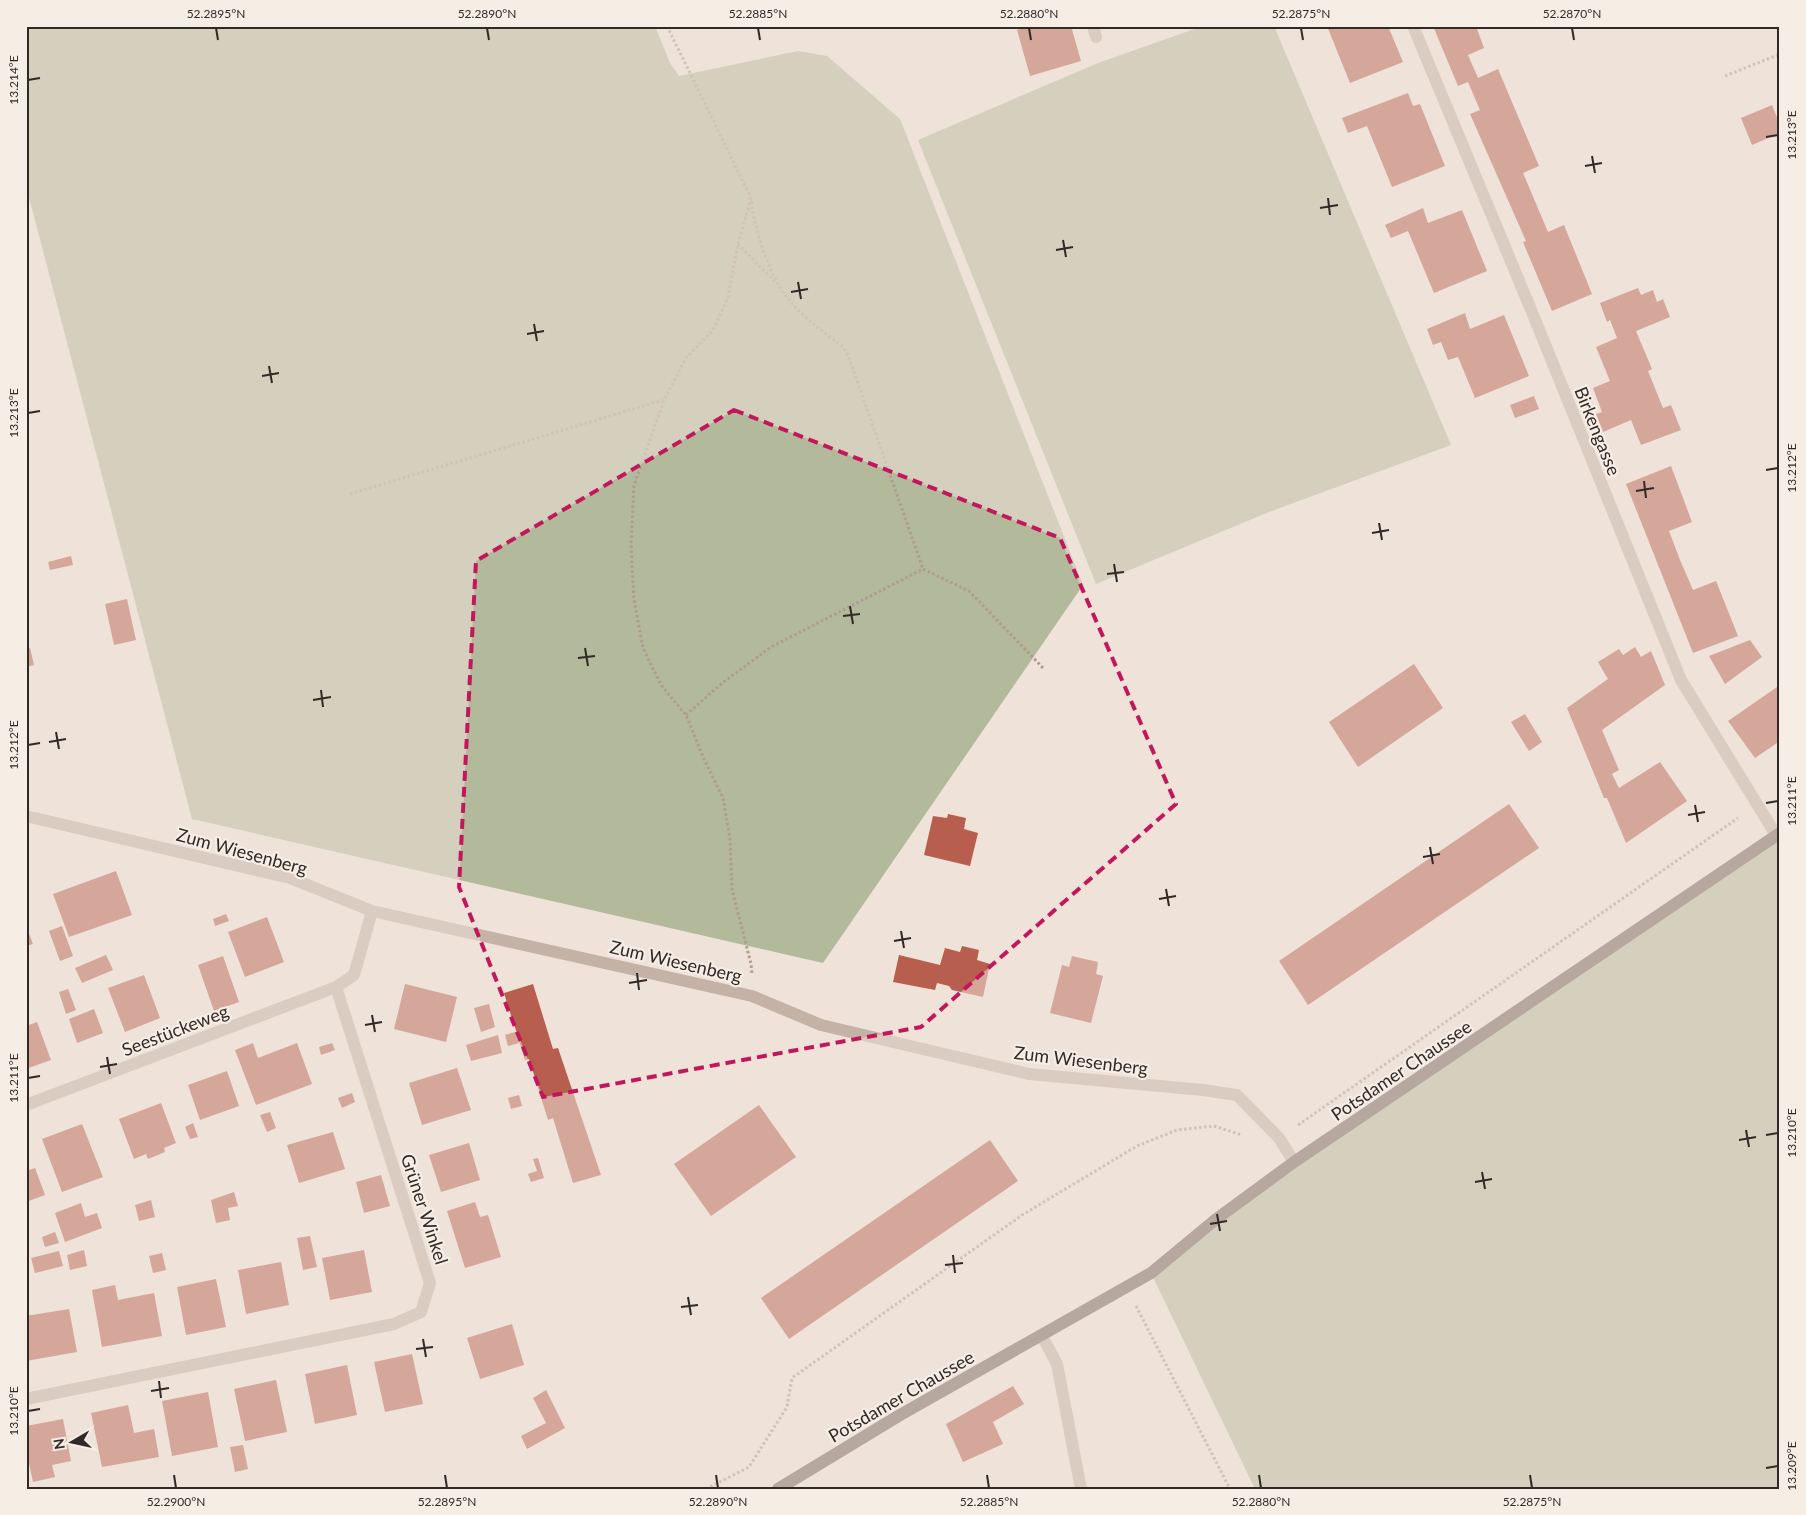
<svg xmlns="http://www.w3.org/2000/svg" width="1806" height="1515" font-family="Lato,sans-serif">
<rect width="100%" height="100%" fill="#eee2d9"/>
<path fill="#b3ba9b" d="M26,26h629l15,37 9,13 119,-25 29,5 73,63 183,466 -260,378 -631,-144 -166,-633z
M1203,26h71l177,419 -182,67 -173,72 -178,-444 180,-77z
M1780,833v656h-525l-104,-216 64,-53z"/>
<path fill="#b75e4e" d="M1030,26h41l10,35 -51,15 -13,-46z
M1327,26h61l15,36 -53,21z
M1433,26h43l8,22 -16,7 10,23 20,-9 41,97 -16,7 25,59 16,-7 28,69 -40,17 -29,-69 3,-1 -56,-127 10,-4 -12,-28 -10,4z
M1408,93l5,13 7,-2 25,62 -53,21 -25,-61 -19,7 -6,-15z
M1772,105l8,20v8l-28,12 -11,-27z
M1423,208l5,15 34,-13 25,61 -53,22 -26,-62 -17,7 -6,-13z
M1638,288l3,7 12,-5 4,12 6,-3 7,18 -34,14 16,38 -4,2 15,37 8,-3 10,25 -40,15 -10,-25 -28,12 -7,-18 6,-2 -9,-24 17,-7 -14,-34 21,-9 -7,-18 -3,2 -7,-19z
M1465,313l5,16 34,-14 25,61 -54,22 -17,-41 -10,3 -7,-18 -8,3 -6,-16z
M1534,396l5,13 -24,9 -5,-13z
M1671,466l21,56 -23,9 11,29 13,30 23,-9 22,55 -45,17 -67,-169z
M71,556l2,9 -23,5 -2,-8z
M127,599l9,41 -22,5 -9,-41z
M1750,640l12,17 -37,27 -16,-28z
M1635,647l6,10 10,-6 14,34 -63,45 17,40 -7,4 7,14 41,-26 27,39 -61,42 -19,-45h-3l-37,-90 41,-29 -10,-17 21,-13 4,6z
M30,648l4,17 -8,2v-18z
M1414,664l29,44 -85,59 -29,-45z
M1780,685v56l-25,17 -27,-37z
M1525,714l17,28 -13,9 -18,-29z
M1509,804l30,44 -231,157 -29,-44z
M948,814l18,4 -2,11 14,4 -8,33 -46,-11 9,-39 14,2z
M116,871l16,44 -63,22 -16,-43z
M226,914l3,7 -14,5 -2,-7z
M267,917l17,45 -39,15 -17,-45z
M26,926l7,18 -7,2z
M62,926l11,30 -13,5 -11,-30z
M962,946l17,4 -2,10 13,4 -7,33 -31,-7 -3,-4 -12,-3 -2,7 -42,-8 6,-27 41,10 5,-17 15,4z
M106,955l7,15 -31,13 -7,-15z
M223,956l16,46 -25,9 -16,-46z
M1072,956l26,6 -2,12 7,2 -12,47 -41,-10 12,-48 7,2z
M144,975l16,43 -35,14 -17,-44z
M405,984l52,13 -11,45 -52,-13z
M533,984l20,65 5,-1 43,127 -28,8 -20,-65 -5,2 -19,-61 -4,1 -21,-67z
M68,989l8,21 -10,4 -7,-22z
M489,1004l6,23 -14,5 -7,-24z
M94,1009l9,24 -26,10 -8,-24z
M37,1022l14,38 -25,9v-43z
M515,1032l4,11 -11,3 -3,-11z
M498,1035l4,18 -31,8 -5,-16z
M253,1043l5,15 39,-15 15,41 -56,21 -21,-55z
M332,1043l3,7 -14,5 -2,-8z
M457,1068l14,42 -49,15 -13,-42z
M227,1071l12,35 -39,14 -12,-35z
M352,1093l3,9 -13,6 -4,-10z
M519,1095l3,11 -11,3 -3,-11z
M161,1103l15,40 -12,5 1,4 -17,7 -2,-5 -12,5 -15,-40z
M759,1105l37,52 -85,59 -37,-52z
M270,1112l6,16 -9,4 -7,-17z
M193,1123l5,14 -8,2 -5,-12z
M82,1124l21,53 -41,15 -20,-53z
M333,1132l12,37 -46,14 -12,-38z
M990,1140l28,41 -229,158 -28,-41z
M469,1143l11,37 -39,12 -12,-37z
M538,1158l6,20 -13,4 -3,-8 9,-3 -4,-12z
M35,1168l10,27 -19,7v-31z
M381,1175l9,31 -26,7 -8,-31z
M234,1192l4,14 -10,2 2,12 -14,3 -5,-23z
M151,1200l4,17 -16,4 -4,-16z
M475,1202l5,15 8,-2 13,42 -36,11 -18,-57z
M81,1203l4,14 12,-4 5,15 -37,14 -10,-29z
M55,1232l4,11 -14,4 -3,-10z
M310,1236l7,31 -14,3 -6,-32z
M84,1250l3,16 -17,4 -3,-15z
M364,1250l8,42 -42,8 -8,-42z
M59,1251l4,15 -28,7 -4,-15z
M162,1253l4,17 -13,3 -4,-17z
M281,1262l8,43 -43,9 -8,-44z
M216,1279l10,48 -40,8 -9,-48z
M115,1285l3,15 36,-7 8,43 -60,11 -10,-57z
M69,1309l8,43 -51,9v-45z
M512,1324l12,41 -44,14 -13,-41z
M412,1354l11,50 -38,8 -11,-50z
M347,1365l10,50 -42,9 -10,-50z
M276,1380l11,52 -42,9 -11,-52z
M1013,1386l11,18 -31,18 10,22 -40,18 -17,-38z
M546,1390l19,38 -38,21 -6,-13 25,-13 -13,-25z
M208,1392l10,55 -46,9 -10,-55z
M128,1405l6,28 20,-4 5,28 -57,10 -11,-54z
M63,1419l8,42 -19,4 3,12 -22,5 -7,-32v-24z
M243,1445l5,24 -13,3 -5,-25z"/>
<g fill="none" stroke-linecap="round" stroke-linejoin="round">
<path stroke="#af9c91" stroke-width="3" stroke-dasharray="2.5 2.5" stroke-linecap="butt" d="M667,26l84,172c2,26 15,65 28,88 15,25 42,44 64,61l5,8 75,214
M1725,76l55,-22
M751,198l-13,46 -10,53 -15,33 -27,28 -22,42 -30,85 -3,60 3,55 9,48 18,37 25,30 18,44 19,39 7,41 2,50 19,75 1,10
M738,244l39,40
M350,494l313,-94
M686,715l35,-31 50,-37 152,-78 46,22 75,78
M1298,1125l440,-307
M1136,1306l94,183
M706,1489l43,-22 38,-60 5,-29 230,-163 115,-69 40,-16 37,-4 28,9"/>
<path stroke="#c4b2a7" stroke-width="12" d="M1093,26l3,11
M1413,26l119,286 149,368 95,155
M26,816l264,62 82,33 380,85 69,29 208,49 174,16 34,5 42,43 15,24
M26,1105l310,-118
M1042,1336l15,28 24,125
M26,1399l368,-75 27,-12 9,-29 -94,-296 18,-12 18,-64"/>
<path stroke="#725f59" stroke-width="12" d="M778,1489l122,-74 251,-142 64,-53 79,-58 486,-329"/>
</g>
<path d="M0 0H1806V1515H0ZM734,410l326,128 116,266 -255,223 -378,70 -84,-210 17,-326z" fill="#eee2d9" fill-opacity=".55" fill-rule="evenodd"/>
<path fill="none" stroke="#c2185b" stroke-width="4" stroke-dasharray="10 6" stroke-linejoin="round" d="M734,410l326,128 116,266 -255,223 -378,70 -84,-210 17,-326z"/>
<path fill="none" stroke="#312926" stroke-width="2" d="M216,28l2,12M487,28l2,12M758,28l2,12M1029,28l2,12M1301,28l2,12M1572,28l2,12M28,80l12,-2M1766,137l12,-2M1592,156l3,17M1585,166l17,-3M1328,198l2,17M1320,208l18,-3M1063,240l3,17M1056,250l17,-3M798,282l3,17M791,292l17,-3M534,324l3,17M527,334l17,-3M269,366l3,17M262,376l17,-3M28,413l12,-2M1766,470l12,-2M1644,481l2,17M1636,491l18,-3M1379,523l3,17M1372,533l17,-3M1114,564l3,18M1107,574l17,-2M850,606l3,18M843,616l17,-2M585,648l3,18M578,658l17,-2M321,690l2,17M313,700l18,-3M56,732l3,17M49,742l17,-3M28,745l12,-2M1766,803l12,-2M1695,805l3,17M1688,815l17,-3M1430,847l3,17M1423,857l17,-3M1166,889l3,17M1159,899l17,-3M901,931l3,17M894,941l17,-3M637,973l2,17M629,983l18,-3M372,1015l3,17M365,1025l17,-3M107,1057l3,17M100,1067l17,-3M28,1078l12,-2M1746,1130l3,17M1766,1135l12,-2M1739,1140l17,-3M1482,1172l3,17M1475,1182l17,-3M1217,1214l3,17M1210,1224l17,-3M953,1255l2,18M945,1265l18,-2M688,1297l3,18M681,1307l17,-2M423,1339l3,18M416,1349l17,-2M159,1381l2,17M151,1391l18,-3M28,1411l12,-2M1766,1468l12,-2M174,1475l2,13M445,1475l2,13M716,1475l2,13M987,1475l2,13M1259,1475l2,13M1530,1475l2,13"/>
<g text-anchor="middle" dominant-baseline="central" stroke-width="4.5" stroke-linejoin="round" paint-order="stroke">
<g font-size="18" fill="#312926" stroke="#f6ede5">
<text transform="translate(1598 431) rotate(68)">Birkengasse</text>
<text transform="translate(242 851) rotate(15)">Zum Wiesenberg</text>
<text transform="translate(676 961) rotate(13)">Zum Wiesenberg</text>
<text transform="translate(175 1030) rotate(-21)">Seestückeweg</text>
<text transform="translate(1081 1060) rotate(7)">Zum Wiesenberg</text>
<text transform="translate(1401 1070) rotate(-34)">Potsdamer Chaussee</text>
<text transform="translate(425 1209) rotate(72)">Grüner Winkel</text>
<text transform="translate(901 1396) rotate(-30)">Potsdamer Chaussee</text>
</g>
</g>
<rect width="1806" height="1515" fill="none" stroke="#f6ede5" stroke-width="55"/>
<g transform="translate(72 1442) rotate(261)" stroke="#f6ede5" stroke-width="4" paint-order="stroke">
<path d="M0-4L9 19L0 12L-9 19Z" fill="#312926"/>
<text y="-8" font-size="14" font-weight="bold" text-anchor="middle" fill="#312926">N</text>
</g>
<rect x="28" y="28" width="1750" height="1460" fill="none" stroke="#312926" stroke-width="2"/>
<g font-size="12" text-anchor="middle" fill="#312926">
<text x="216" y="18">52.2895°N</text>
<text x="487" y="18">52.2890°N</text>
<text x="758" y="18">52.2885°N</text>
<text x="1029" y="18">52.2880°N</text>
<text x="1301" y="18">52.2875°N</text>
<text x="1572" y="18">52.2870°N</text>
<text transform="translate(14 80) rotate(-90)" y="4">13.214°E</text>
<text transform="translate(1792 135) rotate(-90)" y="4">13.213°E</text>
<text transform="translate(14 413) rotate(-90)" y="4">13.213°E</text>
<text transform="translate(1792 468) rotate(-90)" y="4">13.212°E</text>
<text transform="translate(14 745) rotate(-90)" y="4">13.212°E</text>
<text transform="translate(1792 801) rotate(-90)" y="4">13.211°E</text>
<text transform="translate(14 1078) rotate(-90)" y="4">13.211°E</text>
<text transform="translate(1792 1133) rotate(-90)" y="4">13.210°E</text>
<text transform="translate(14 1411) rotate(-90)" y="4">13.210°E</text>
<text transform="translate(1792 1466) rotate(-90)" y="4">13.209°E</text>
<text x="176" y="1506">52.2900°N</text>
<text x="447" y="1506">52.2895°N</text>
<text x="718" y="1506">52.2890°N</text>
<text x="989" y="1506">52.2885°N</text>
<text x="1261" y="1506">52.2880°N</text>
<text x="1532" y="1506">52.2875°N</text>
</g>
</svg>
